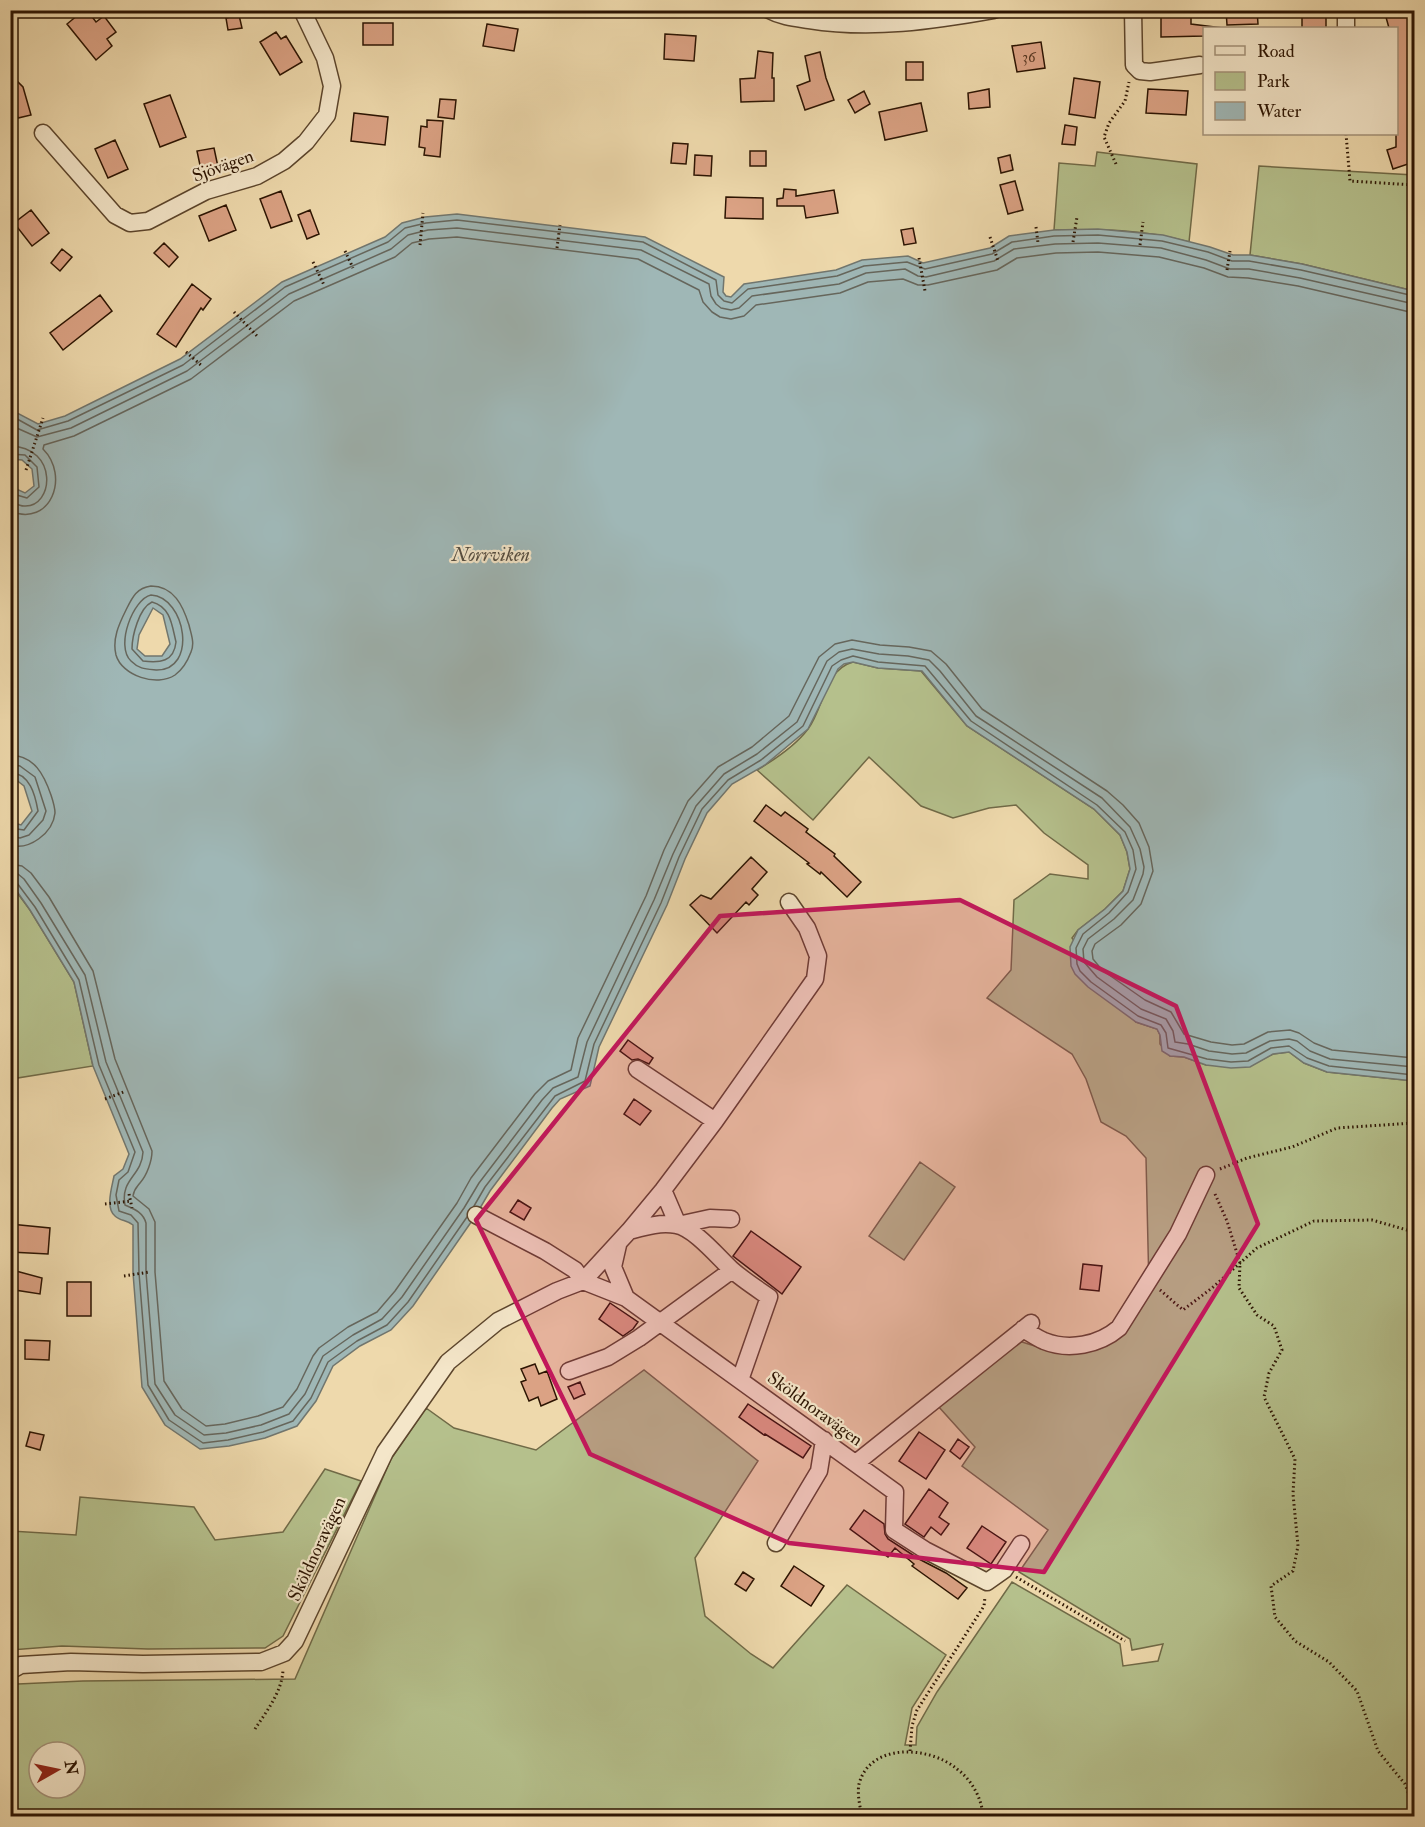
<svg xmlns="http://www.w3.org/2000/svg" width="1425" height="1827" font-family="'IM FELL Double Pica',serif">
<rect width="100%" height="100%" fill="#eed9ac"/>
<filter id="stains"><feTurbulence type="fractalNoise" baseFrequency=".00333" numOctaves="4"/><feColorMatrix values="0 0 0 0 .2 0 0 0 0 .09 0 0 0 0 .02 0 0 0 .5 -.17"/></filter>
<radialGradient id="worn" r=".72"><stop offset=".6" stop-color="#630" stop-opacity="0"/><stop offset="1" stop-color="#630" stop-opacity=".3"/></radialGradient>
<path fill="#b5c08c" stroke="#706a47" stroke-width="1.5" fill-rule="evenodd" d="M1097,152l100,12 -8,78c-44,-13 -90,-13 -135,-12l5,-67 36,3z
M1259,166l155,9v116l-112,-27 -52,-9z
M853,662l25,6 43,3 46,55 127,83 26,26 7,17 3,17 -7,22 -18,18 -27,21 -6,8 64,84 21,7 3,6v9l10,12 14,1 22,8 44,1 23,-12 16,-2 15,11 23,9 87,9v735h-1403l-1,-152 8,20 65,-3 212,-2 96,-220 35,-51 28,20 82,22 108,-80 114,91 -63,97 10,58 46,38 22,14 74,-83 99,70 -34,53 -7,37h11l1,-18 20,-35 75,-110 108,62 3,22 35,-5 5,-17 -31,6 -2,-11 -111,-67 29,-42 -86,-64 13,-19 -37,-41 78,-66c21,7 47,16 69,10 7,-2 54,-52 64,-61l-3,-131 -20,-22 -25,-14 -15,-43 -14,-25 -85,-56 24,-28 3,-70 36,-26 38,5v-14l-44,-32 -28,-28 -27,3 -36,10 -32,-12 -52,-49 -56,63 -56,-50c17,-10 39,-25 51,-41 16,-21 16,-59 45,-67zM39,1752h36v36h-36z
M10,883l20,27 44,72 19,84 -82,13z
M920,1162l35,25 -51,73 -35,-24z
M325,1469l36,12 -78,155 -18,12 -117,1 -86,-3 -51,4v-119l65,4 4,-38 114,10 21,33 68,-8z"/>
<path fill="#9fb7b6" stroke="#71766e" stroke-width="1.5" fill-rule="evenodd" d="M457,214l188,23 79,40 -1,15 3,4 5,1 13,-13 92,-14 26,-10 46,-4 15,7 67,-15 19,-12 45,-6 44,-1 65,6 47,12 23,8h17l52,9 112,27v790l-87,-9 -23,-9 -15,-11 -16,2 -23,13 -19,1 -25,-3 -22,-8 -14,-1 -8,-5 -2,-16 -3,-6 -21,-7 -48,-35 -13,-13 -4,-8 -1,-19 8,-17 27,-21 18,-18 7,-22 -3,-17 -7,-17 -26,-26 -127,-83 -45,-55 -44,-3 -25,-6 -9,2 -6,5 -30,60 -43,36 -33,19 -25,29 -22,46 -18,46 -68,142 -9,39 -30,13 -8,9 -62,83 -14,24 -63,91 -22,24 -31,16 -27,20 -17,35 -19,25 -32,12 -36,8 -29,3 -35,-24 -23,-38 -9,-114v-48c-6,-5 -13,-4 -18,-9 -10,-8 -3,-29 -1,-40l9,-7 6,-15 -36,-88 -19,-84 -44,-72 -19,-27v-61l10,3 11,-14 -8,-25 -13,-10 -1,-296 4,8 11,5 9,-7 -2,-17 -10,-9 -11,-1v-55l6,9 21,11 27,-8 115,-57 102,-77 103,-45 17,-14 23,-6zM153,608l10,7 7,29 -8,12h-17l-8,-7 2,-14z"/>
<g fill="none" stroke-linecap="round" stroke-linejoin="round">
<path stroke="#66665c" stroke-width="1.5" d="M10,415l27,15 31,-9 115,-56 102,-78 103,-45 17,-14 21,-5 31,-3 186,22 73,38 2,15 6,6 8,2 16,-14 89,-13 27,-10 43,-4 18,7 67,-15 20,-12 42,-6 44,-1 64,6 46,11 24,9h17l52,9 113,26
M10,425l27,12 34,-9 116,-57 102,-77 102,-45 17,-14 20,-5 29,-2 184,22 68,34 2,12 5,8 5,4 10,2 8,-2 13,-12 87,-12 27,-11 39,-4 13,7 8,1 68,-16 20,-12 41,-5 43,-1 63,5 45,12 24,9h19l51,9 114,26
M10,446c49,1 44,62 14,60 -5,0 -9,-3 -14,-5
M10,454l15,1 12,12 2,20 -12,11 -17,-5
M10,511c41,17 60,-35 33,-62l1,-4 30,-9 117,-57 103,-78 101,-44 17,-14 17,-4 28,-2 181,22 61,31 4,12 9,10 8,5 11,2 13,-3 12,-11 84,-12 28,-11 35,-3 15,6h10l69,-15 20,-12 39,-5 42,-1 61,5 45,11 24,9 20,1 50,8 116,27
M151,586c23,0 32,20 38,39 2,9 6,18 2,27 -3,8 -9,18 -16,23 -18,12 -53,1 -59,-20 -4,-16 3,-31 10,-45 6,-12 10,-22 25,-24z
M151,595c35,2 47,76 5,75 -11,-1 -17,-1 -25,-9 -16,-15 2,-62 20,-66z
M152,602c19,5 20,24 24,40 -2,20 -16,21 -33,19l-11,-12c0,-13 7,-41 20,-47z
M10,755c25,1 34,20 41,40 2,6 4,12 4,18 -2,20 -26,38 -45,32
M10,764l10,2 15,11 11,34 -3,9 -14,15 -9,3 -10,-2
M10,772c20,2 25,22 28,39l-14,19 -14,-2
M10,864l12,2 9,7 18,24 44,74 22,88 37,92c0,10 -5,24 -12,32 -4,5 -6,6 -7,13l16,13 6,13v50l9,109 18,28 24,17 19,-2 33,-8 25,-9 14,-18 16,-33 6,-8 29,-21 29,-15 18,-21 62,-88 14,-25 64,-84 13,-13 23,-11 7,-32 68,-142 18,-46 24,-49 30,-34 34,-20 37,-31 30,-59 16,-13 17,-4 28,5 29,2 22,4 15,13 36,45 125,82 16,14 16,18 10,24 4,24 -12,33 -20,21 -26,19 -3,7 1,8 9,11 43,30 26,12 13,22 27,8 21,3 12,-1 24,-12 22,-2 9,3 15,10 18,7 82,8
M10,873l8,1 6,5 17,24 44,72 21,87 37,90c-1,24 -23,27 -18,53 9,4 18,7 21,18v49l9,112 20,31 29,20 22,-2 35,-8 28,-11 16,-20 18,-38 30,-21 29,-16 20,-22 62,-89 15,-25 63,-83 11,-12 25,-11 9,-35 67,-142 19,-46 23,-48 28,-32 33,-20 40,-32 30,-61 12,-9 13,-3 27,5 29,2 21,4 11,11 36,45 126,82 28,29 10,22 4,18 -1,7 -10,26 -19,19 -26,20 -5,10 1,13 13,15 44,32 25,10 7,12 2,11 13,2 21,7 23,3 14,-1 24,-12 19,-2 8,2 13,10 20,8 84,8
M10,881l7,2 18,24 44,73 20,85 36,87 -7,20 -9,8 -3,15 3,16 12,4 7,8 1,50 9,112 21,35 34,23 25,-3 35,-8 30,-11 18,-23 17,-36 29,-21 30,-16 21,-23 59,-85
M474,1206l11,-19 70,-91 30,-15 9,-37 67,-141 18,-46 23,-48 26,-29 33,-20 42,-34 29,-60 9,-6 12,-4 25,6 47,4 46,55 126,84 28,27 8,18 3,19 -8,23 -19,21 -26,21 -7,14 1,16 3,7 11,11 47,34 23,9 5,8 2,15 39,11 24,3 17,-1 23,-13 18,-2 18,12 22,8 85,9"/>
</g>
<path fill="#dba284" stroke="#2c1402" stroke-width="1.5" d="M84,10h3l9,12 8,-6 12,16 -9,7 5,7 -16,14 -29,-36z
M1226,10h31l1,14 -31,1z
M1302,10h24v18h-24z
M1384,10h30v47l-4,1 4,13v54l-5,2 5,17v18l-21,7 -6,-19 9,-3v-119h-7z
M1191,12v12l32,4h-19v8l-43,1v-24z
M239,15l3,13 -14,2 -2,-12z
M363,23h30v22h-30z
M487,24l31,5 -4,22 -31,-5z
M276,32l5,7 5,-3 16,26 -22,13 -20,-33z
M665,34l31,2 -2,25 -30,-2z
M1041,42l4,26 -28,4 -5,-26z
M758,51l15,2 -1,25h2v23l-33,1 -1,-23 15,-1z
M820,52l6,26 8,22 -29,10 -8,-24 13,-5 -5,-25z
M906,62h17v18h-17z
M10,74l13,13 8,28 -13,3 -8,-26z
M1074,78l26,4 -5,36 -26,-4z
M989,89l1,18 -21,2 -1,-16z
M1148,89l40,2 -2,24 -40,-2z
M864,91l6,13 -15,9 -7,-13z
M170,95l16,42 -26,10 -16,-43z
M440,99l16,1 -2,19 -16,-2z
M921,103l6,28 -42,9 -6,-28z
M354,113l34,4 -3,28 -34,-4z
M427,120l16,1 -3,36 -16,-2 1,-7 -6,-1 2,-21 6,1z
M1065,125l12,2 -2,18 -13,-1z
M115,140l13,29 -20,9 -13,-29z
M673,143l15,1 -2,20 -15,-1z
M214,148l4,19 -17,3 -4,-19z
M750,151h16v15h-16z
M695,155l17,1 -1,20 -17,-1z
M1010,155l3,15 -12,3 -3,-15z
M1015,181l8,29 -15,4 -8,-29z
M784,189l12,1v6l38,-6 4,23 -32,5 -2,-12h-27v-7l6,-1z
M281,191l11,30 -21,7 -11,-29z
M726,197l37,1v21l-38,-1z
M226,205l10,25 -27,11 -10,-25z
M31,210l18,23 -17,13 -18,-23z
M310,210l9,24 -12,5 -9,-24z
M913,228l3,15 -12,2 -3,-15z
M164,243l14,14 -9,10 -15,-14z
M62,249l10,8 -12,14 -9,-8z
M192,284l19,15 -8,11 -2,-2 -25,39 -19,-13z
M100,295l12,16 -49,39 -13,-17z
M766,805l15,11 4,-4 23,17 -2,3 29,22 -1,2 27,26 -14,15 -26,-25 -1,2 -13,-10 2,-1 -55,-42z
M751,857l16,15 -15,17 6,6 -9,10 -3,-3 -29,31 -27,-28 11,-10 10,4z
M628,1040l25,18 -4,6 -11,-5 -6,1 -12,-9z
M634,1099l17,12 -11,14 -16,-11z
M518,1200l13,8 -7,12 -14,-8z
M10,1224l40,4 -2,26 -38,-2z
M751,1231l50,36 -19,27 -49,-38z
M1083,1264l19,2 -3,25 -19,-2z
M16,1271l26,7 -2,16 -25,-4z
M67,1282h24v34h-24z
M610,1303l28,19 -5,7 -10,7 -24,-17z
M25,1340l25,1 -1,19 -24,-1z
M535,1364l4,10 8,-3 10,28 -16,7 -3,-9 -9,4 -8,-19 5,-2 -5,-11z
M580,1382l5,12 -11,5 -6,-12z
M748,1404l63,42 -8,12 -38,-24 -1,1 -25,-18z
M30,1432l14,3 -4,15 -14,-4z
M919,1432l26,18 -19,29 -27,-18z
M958,1439l11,8 -9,12 -10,-8z
M929,1489l19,14 -9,14 10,7 -8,11 -10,-8 -7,10 -19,-13z
M864,1510l20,14 1,10 3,5 31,20 27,14 21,15 -9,11 -46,-33 2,-2 -19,-16 -7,9 -38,-28z
M982,1526l24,16 -15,22 -24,-16z
M794,1566l30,20 -13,20 -30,-20z
M743,1572l11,7 -8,12 -11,-7z"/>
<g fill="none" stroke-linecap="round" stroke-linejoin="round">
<defs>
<path id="minor" d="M769,10c13,7 26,8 40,10 62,10 124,1 185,-10
M1133,10l1,55 6,6 10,1 50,-7
M1346,28v-18
M43,133l72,82 15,8 18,-2 58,-30 51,-15 27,-15 22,-19 21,-27 5,-29 -7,-28 -23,-48
M637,1069l78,52
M663,1190l15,35 32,-7 21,1
M476,1215l69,36 30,19 8,11
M629,1231c15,-4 31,-9 47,-6 18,3 41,31 55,44 11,10 25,19 38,28l-29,83
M618,1245l-5,22 13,31
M583,1281l43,17 269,194 -1,38 31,20 62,32 17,-12 17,-26
M1023,1329c7,4 14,9 21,12 25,10 55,4 75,-13l59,-94 28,-59
M569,1371l39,-14 31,-19 93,-68
M856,1463l175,-140
M776,1543l43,-72 5,-31
M10,1671l11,-6 50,-3 72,2 118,-2 23,-9 11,-12 90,-189 63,-90 50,-41 59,-30 26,-10 46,-50 34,-41 52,-69 100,-142 3,-23 -11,-28 -18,-26"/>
</defs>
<use href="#minor" stroke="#5c452c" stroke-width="19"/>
<path stroke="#2c1402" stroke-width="3" stroke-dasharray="1.5 3" stroke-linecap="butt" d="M1346,134l4,47 64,4
M1116,164l-12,-27 5,-14 16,-22 4,-19
M1036,227l2,16
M990,237l8,24
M1073,242l4,-25
M420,245l3,-32
M1140,245l3,-23
M557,248l3,-23
M345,251l8,17
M919,258l6,33
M313,262l11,23
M1227,270l3,-19
M234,312l24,25
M186,352l16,14
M26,470l17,-52
M105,1099l21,-8
M1220,1169l27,-11 45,-11 45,-19 77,-5
M129,1194l3,14
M1215,1194l12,27 13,42 -1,25 18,27 17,11 8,24 -13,23 -5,24 31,62 -2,35 5,52 -5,25 -22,15 4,31 20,24 34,21 28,29 21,60 27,33 9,24
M105,1204l26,-3
M124,1276l25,-4
M1160,1290l23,20 29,-22 45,-40 57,-27 58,-1 42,12
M1016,1577l109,64
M255,1729c11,-17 27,-37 28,-59
M910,1751l2,-25 5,-16 67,-104 1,-9
M862,1816c-2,-9 -5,-22 -3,-32 11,-42 71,-38 98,-15 15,11 25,30 26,47"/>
<use href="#minor" stroke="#f4e6c9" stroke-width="16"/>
</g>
<path fill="#c2185b" fill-opacity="0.2" stroke="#c2185b" stroke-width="4.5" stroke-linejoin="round" d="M960,900l216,106 82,218 -214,348 -255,-29 -199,-89 -114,-234 244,-304z"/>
<g text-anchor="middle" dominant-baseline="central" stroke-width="4.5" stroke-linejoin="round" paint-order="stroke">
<g font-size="15" fill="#583822">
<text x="1029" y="57">36</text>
</g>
<g font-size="18" fill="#2c1402" stroke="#f4e6c9">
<text transform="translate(223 166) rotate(-20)">Sjövägen</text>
<text transform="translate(815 1409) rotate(36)">Sköldnoravägen</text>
<text transform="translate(317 1549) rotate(-65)">Sköldnoravägen</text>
</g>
<g font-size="20" font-style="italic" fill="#544d41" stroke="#f4e6c9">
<text x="491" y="554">Norrviken</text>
</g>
</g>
<rect width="1425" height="1827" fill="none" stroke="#eed9ac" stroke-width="36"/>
<rect x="12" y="12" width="1401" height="1803" fill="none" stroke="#2c1402" stroke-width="3"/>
<rect x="18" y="18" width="1389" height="1791" fill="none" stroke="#2c1402" stroke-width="1.5"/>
<rect x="1203" y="27" width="195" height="108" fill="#f4e6c9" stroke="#a49279" stroke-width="1.5"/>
<rect x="1215" y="46" width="30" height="9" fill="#f4e6c9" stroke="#a49279" stroke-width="1.5"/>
<text x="1257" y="57" font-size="18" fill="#2c1402">Road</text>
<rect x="1215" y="72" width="30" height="18" fill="#b5c08c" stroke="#a49279" stroke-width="1.5"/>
<text x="1257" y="87" font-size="18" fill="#2c1402">Park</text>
<rect x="1215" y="102" width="30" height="18" fill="#9fb7b6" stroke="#a49279" stroke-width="1.5"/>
<text x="1257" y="117" font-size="18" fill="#2c1402">Water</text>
<g transform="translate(57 1770) rotate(81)"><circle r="28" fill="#f4e6c9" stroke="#a49279" stroke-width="1.5"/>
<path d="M0-4.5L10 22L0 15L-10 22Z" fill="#8f2418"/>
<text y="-9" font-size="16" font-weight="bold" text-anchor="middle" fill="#2c1402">N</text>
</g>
<rect width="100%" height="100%" filter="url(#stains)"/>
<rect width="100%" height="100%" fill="url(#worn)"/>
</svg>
